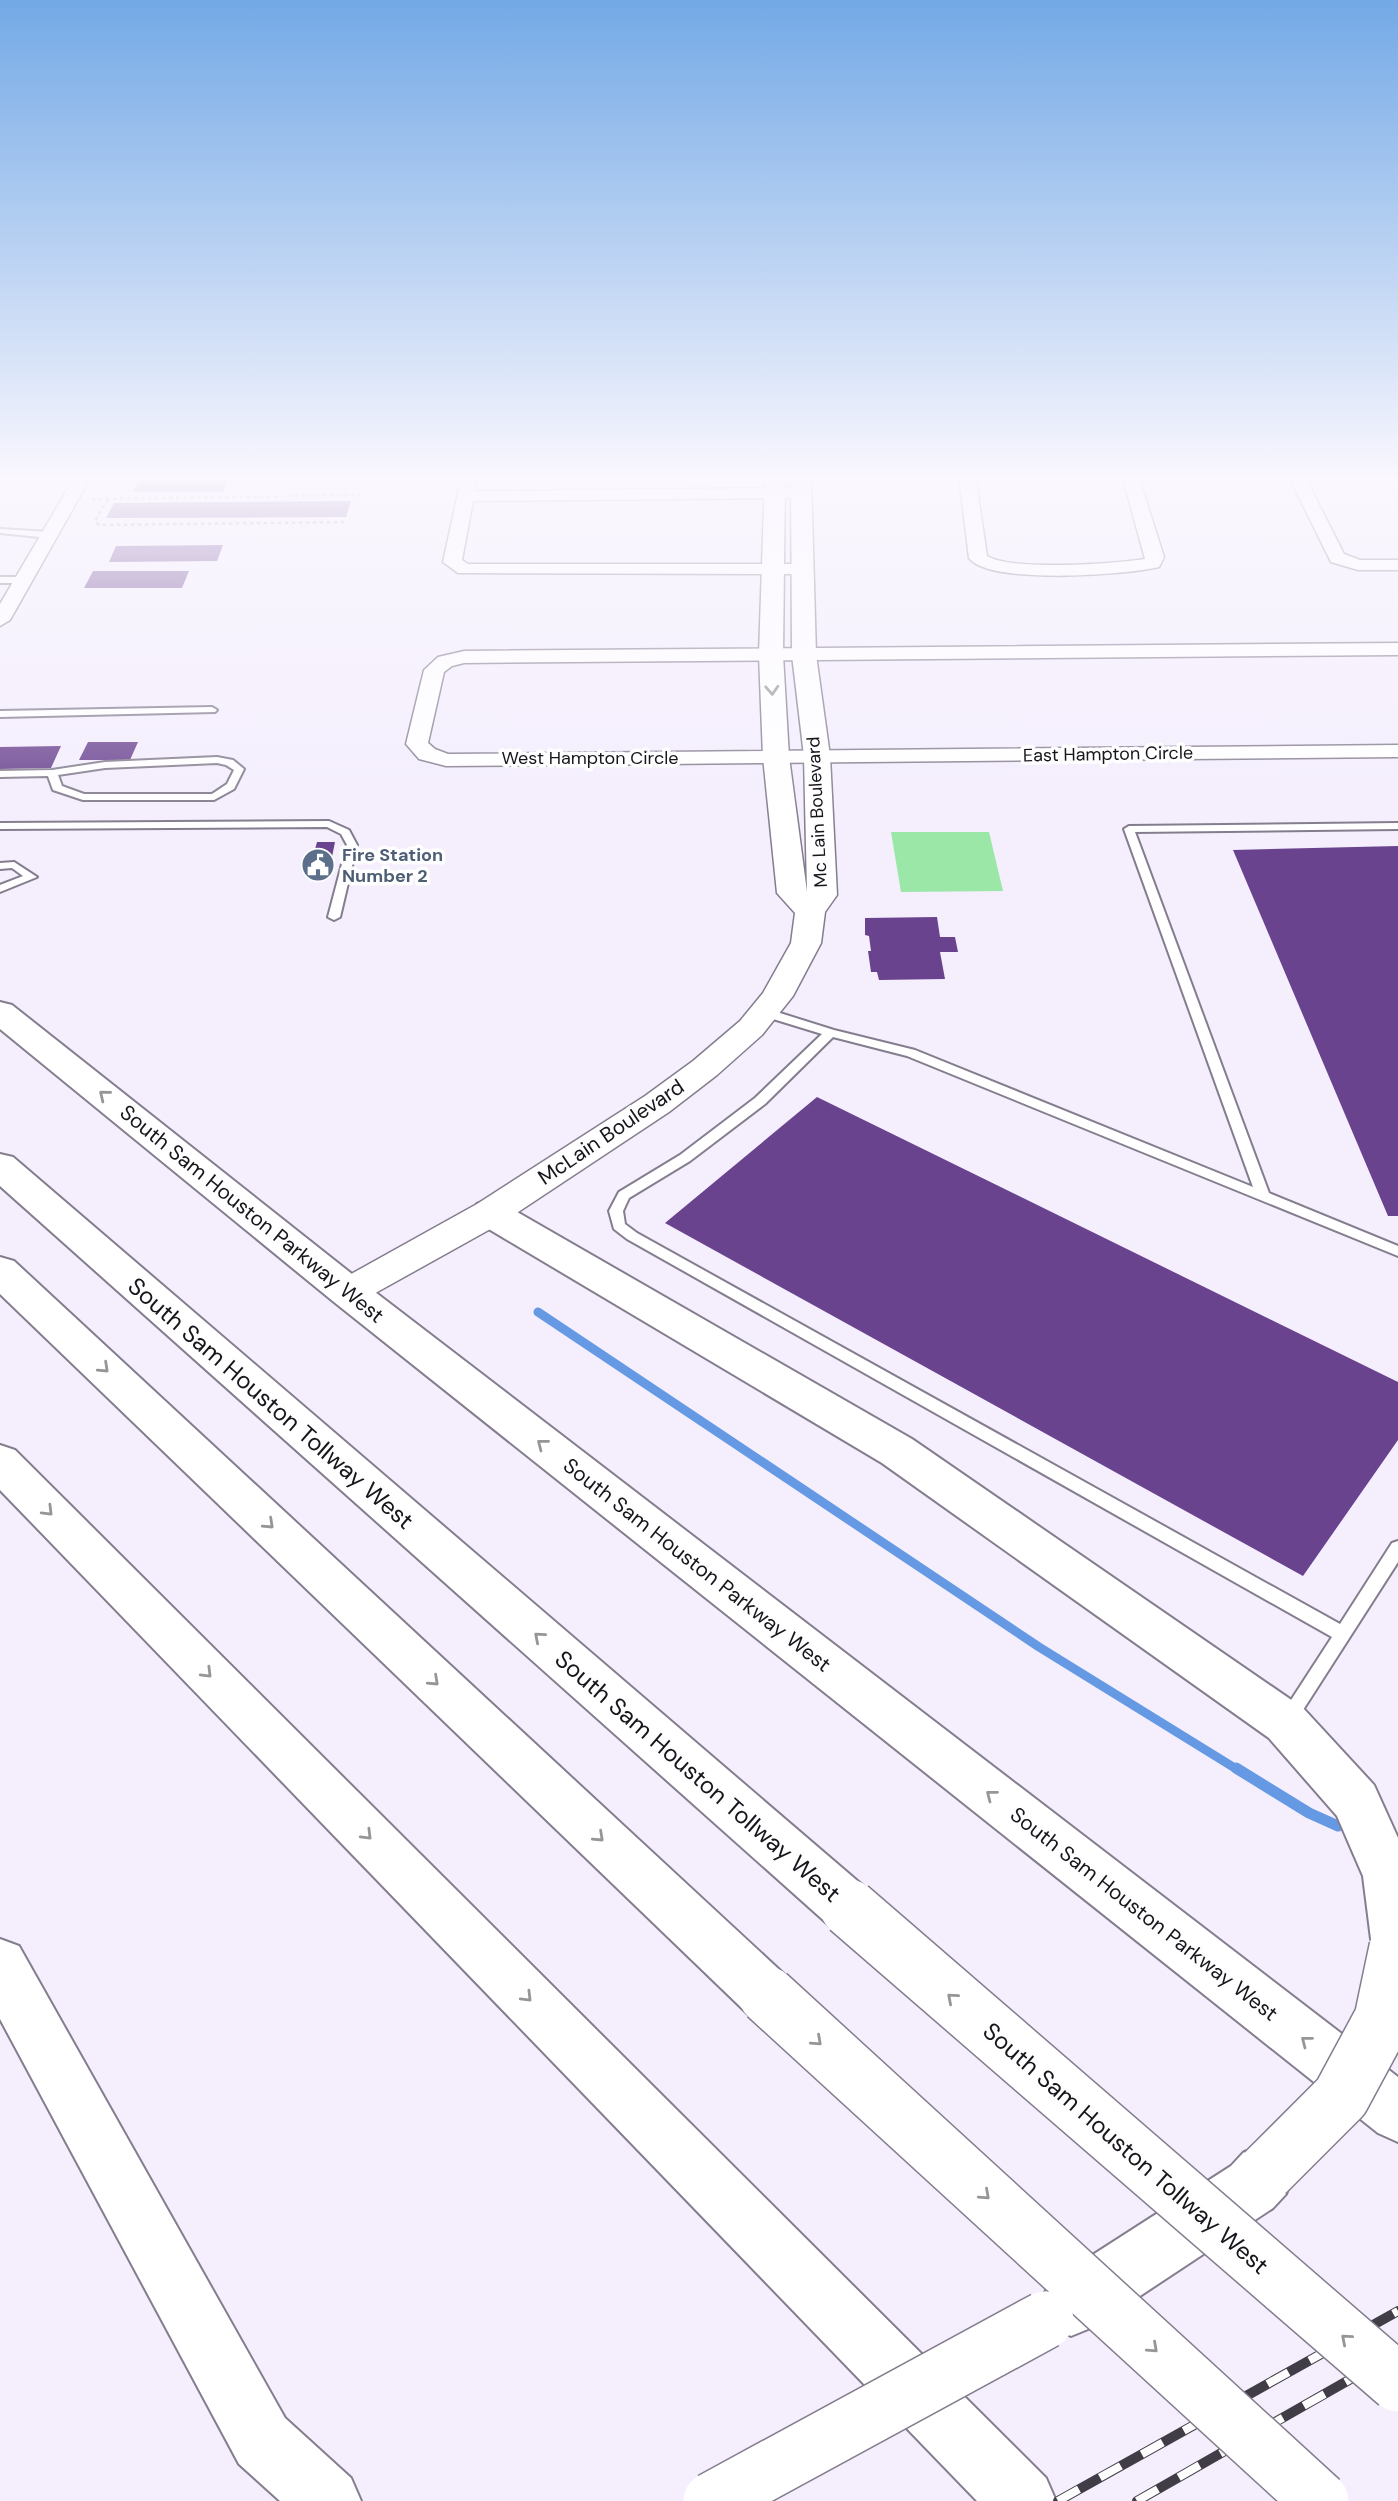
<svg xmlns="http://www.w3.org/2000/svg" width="1398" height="2501" font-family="'DM Sans',sans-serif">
<rect width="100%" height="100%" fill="#f4eefd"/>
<path fill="#9be7a7" d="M891,832h98l14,59 -102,1z"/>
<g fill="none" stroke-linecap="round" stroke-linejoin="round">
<path stroke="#6599e3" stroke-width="9" d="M538,1312l501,335 199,123"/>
<path stroke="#6599e3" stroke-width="11" d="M1236,1768l73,45 29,13"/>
</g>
<path fill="#6a438f" d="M139,481h89l-5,11h-90z
M351,501l-5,16 -240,1 8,-15z
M223,545l-6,16 -108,1 7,-16z
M93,571h96l-7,17h-98z
M88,742h50l-8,18h-51z
M61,746l-10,22 -51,1v-22z
M317,842h18l-3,15h-19z
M1398,846v370h-10l-155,-366z
M937,917l3,20h15l3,15h-18l5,27 -66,1 -2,-8h-6l-3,-21h3l-2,-15 -4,-1v-17z
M817,1097l581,285v58l-95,136 -638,-353z"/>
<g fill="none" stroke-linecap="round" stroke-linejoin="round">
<defs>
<path id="service" d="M0,529l49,3 4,3 -4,3 -49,-5z
M0,577h23l4,3 -4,3h-23z
M212,707l5,3 -2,2 -215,5v-6z
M217,757l16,3 11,9 -10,20 -20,11h-131l-30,-10 -5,-14 -48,1v-6l52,-1 53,-8zM217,763l9,2 8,5 -7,14 -15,10h-128l-22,-8 -4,-11 47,-7z
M329,821l20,9 8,15 -17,72 -6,3 -6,-3 19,-72 -6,-11 -14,-7 -327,2v-6z
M1398,823v6l-263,3 134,361 129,53v10l-491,-200 -74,-19 -68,67 -75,57 -61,37 -6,13 2,13 12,9 703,391 52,-81 6,-2v21l-104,162 -6,3 -6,-3 -3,-5 3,-5 50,-77 -705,-398 -13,-10 -5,-18 10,-19 61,-37 75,-57 67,-64 -62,-19 -2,-3 6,-4 70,22 81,20 338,137 -129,-358 5,-3z
M14,862l23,15 -37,15v-7l23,-9 -11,-8 -12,1v-6z"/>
<path id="minor" d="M76,475h16l-82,145 -10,6v-22z
M462,475h16l-3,16 326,-3 9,5 -9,5 -328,3 -11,59 6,4h333l9,5 -9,5 -343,-1 -15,-11z
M959,475h16l12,81c24,15 127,8 158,3l-23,-84h16l26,82 -5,10c-32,8 -170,18 -190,-9z
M1288,475h16l40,79 16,6h38v10h-40l-27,-8z
M1398,643v12l-934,8 -12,3 -8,6 -16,71 7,6 13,5 950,-9v12l-952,9 -27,-7 -13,-15 18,-74 14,-13 26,-6z"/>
<path id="tertiary" d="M765,475h20l-2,180 6,102 18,135 -3,-136 -12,-101 -1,-180h20l5,180 14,101 7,139 -12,17 -4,31 -28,53 -31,39 -45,40 -48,37 -166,110 -142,79 -13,4 -13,-4 -6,-9 6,-9 142,-79 168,-108 48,-35 47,-40 23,-28 28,-50 4,-30 -18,-20 -14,-136 -4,-102z"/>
<path id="secondary" d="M0,1002l12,3 350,277 1036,795v65l-20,-9 -1044,-831 -334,-273z
M490,1200l13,4 409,235 391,269 71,77 24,53v127l-19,-8 -8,-18 -8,-63 -26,-60 -68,-78 -387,-275 -405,-241 -6,-9 6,-9z
M0,1445l15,5 1031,1028 10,23h-79l-977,-1011z
M0,1939l19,7 266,472 66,60 10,23h-81l-41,-37 -239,-445z
M1265,2144l21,8 8,21 -8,21 -13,14 -180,119 -22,9 -22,-9 -9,-22 9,-22 182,-117 13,-14z"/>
<path id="motorway" d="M0,1154l13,3 855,733 7,18 -7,18 -19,7 -19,-7 -830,-740z
M0,1257l14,4 772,715 8,19 -8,19 -19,8 -19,-8 -748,-720z"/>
</defs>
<use href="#service" stroke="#847d8e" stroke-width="4"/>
<use href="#minor" stroke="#847d8e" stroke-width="3"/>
<use href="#tertiary" stroke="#847d8e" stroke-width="3"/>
<use href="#secondary" stroke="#847d8e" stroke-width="4"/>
<use href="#motorway" stroke="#847d8e" stroke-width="4"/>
<path stroke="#9e9aa6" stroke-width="2.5" stroke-dasharray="3.5 3.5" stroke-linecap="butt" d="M92,499l271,-4
M108,499l-13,22 4,4 249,-3"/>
<use href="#service" fill="#fff" fill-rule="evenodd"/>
<use href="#minor" fill="#fff" fill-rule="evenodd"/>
<use href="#tertiary" fill="#fff" fill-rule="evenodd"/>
<use href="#secondary" fill="#fff" fill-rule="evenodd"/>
<use href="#motorway" fill="#fff" fill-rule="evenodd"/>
<defs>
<path id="rail" d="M1058,2501l340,-190
M1137,2501l261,-149"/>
</defs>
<use href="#rail" stroke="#413d46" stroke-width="10"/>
<use href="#rail" stroke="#fefefe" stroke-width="8" stroke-dasharray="24" stroke-linecap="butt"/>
<defs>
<path id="secondary-bridge" d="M1265,2173l76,-76 42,-78 15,-71
M712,2501l333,-181"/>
<path id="motorway-bridge" d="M849,1908l549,475
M767,1995l553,506"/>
</defs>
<use href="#secondary-bridge" stroke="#847d8e" stroke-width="60" stroke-linecap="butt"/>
<use href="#motorway-bridge" stroke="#847d8e" stroke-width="60" stroke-linecap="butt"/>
<use href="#secondary-bridge" stroke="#fff" stroke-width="57"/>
<use href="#motorway-bridge" stroke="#fff" stroke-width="57"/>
</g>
<defs><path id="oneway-chevron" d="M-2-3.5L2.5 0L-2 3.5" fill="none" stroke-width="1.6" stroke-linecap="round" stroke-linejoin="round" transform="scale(1.75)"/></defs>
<g stroke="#979598">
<use href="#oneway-chevron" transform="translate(772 690) rotate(87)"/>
<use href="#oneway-chevron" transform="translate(104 1095) rotate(-141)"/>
<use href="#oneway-chevron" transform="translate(104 1368) rotate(43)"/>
<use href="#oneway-chevron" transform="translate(542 1444) rotate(-142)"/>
<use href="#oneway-chevron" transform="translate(48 1511) rotate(45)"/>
<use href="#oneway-chevron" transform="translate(269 1524) rotate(43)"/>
<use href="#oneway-chevron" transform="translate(539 1637) rotate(-139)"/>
<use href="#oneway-chevron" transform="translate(207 1673) rotate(45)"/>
<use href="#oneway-chevron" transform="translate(434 1681) rotate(43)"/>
<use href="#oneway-chevron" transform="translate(991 1795) rotate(-142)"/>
<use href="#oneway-chevron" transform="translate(367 1835) rotate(45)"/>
<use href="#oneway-chevron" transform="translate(599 1837) rotate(43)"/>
<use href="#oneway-chevron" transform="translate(527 1997) rotate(45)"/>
<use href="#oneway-chevron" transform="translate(952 1998) rotate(-139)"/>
<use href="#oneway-chevron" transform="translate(817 2041) rotate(42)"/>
<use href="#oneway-chevron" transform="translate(1306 2041) rotate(-142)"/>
<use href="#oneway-chevron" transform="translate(985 2195) rotate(42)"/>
<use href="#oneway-chevron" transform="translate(1346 2339) rotate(-139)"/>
<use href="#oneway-chevron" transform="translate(1153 2348) rotate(42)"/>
</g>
<linearGradient id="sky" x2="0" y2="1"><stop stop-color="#73a9e6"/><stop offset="0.58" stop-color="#faf7fe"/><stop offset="1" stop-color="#faf7fe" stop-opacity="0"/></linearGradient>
<rect width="1398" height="825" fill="url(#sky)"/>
<defs>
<symbol id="civic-disc" viewBox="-11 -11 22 22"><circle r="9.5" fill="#5c6f8a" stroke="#fefefe"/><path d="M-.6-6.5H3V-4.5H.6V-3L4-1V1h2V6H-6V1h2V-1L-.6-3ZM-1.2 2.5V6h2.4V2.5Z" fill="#fff"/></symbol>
</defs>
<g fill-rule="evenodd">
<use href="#civic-disc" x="299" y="846" width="38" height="38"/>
</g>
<g text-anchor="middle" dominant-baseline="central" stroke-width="7" stroke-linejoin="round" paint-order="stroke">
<g font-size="18" fill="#17141b" stroke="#fefefe">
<text transform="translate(1108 754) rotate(-1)">East Hampton Circle</text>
<text x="590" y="758">West Hampton Circle</text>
<text transform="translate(817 812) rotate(-93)">Mc Lain Boulevard</text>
</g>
<g font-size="18" font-weight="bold" fill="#4e5e75" stroke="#fefefe" text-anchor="start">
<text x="342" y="855">Fire Station<tspan x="342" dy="21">Number 2</tspan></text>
</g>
<g font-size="21" fill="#17141b" stroke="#fefefe">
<text transform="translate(611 1132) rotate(-34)">McLain Boulevard</text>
<text transform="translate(252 1214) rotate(39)">South Sam Houston Parkway West</text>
<text transform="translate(697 1565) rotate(38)">South Sam Houston Parkway West</text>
<text transform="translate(1144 1914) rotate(38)">South Sam Houston Parkway West</text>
</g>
<g font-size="24" fill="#17141b" stroke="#fefefe">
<text transform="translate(271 1403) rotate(41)">South Sam Houston Tollway West</text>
<text transform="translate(698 1776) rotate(41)">South Sam Houston Tollway West</text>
<text transform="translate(1126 2148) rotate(41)">South Sam Houston Tollway West</text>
</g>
</g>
</svg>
